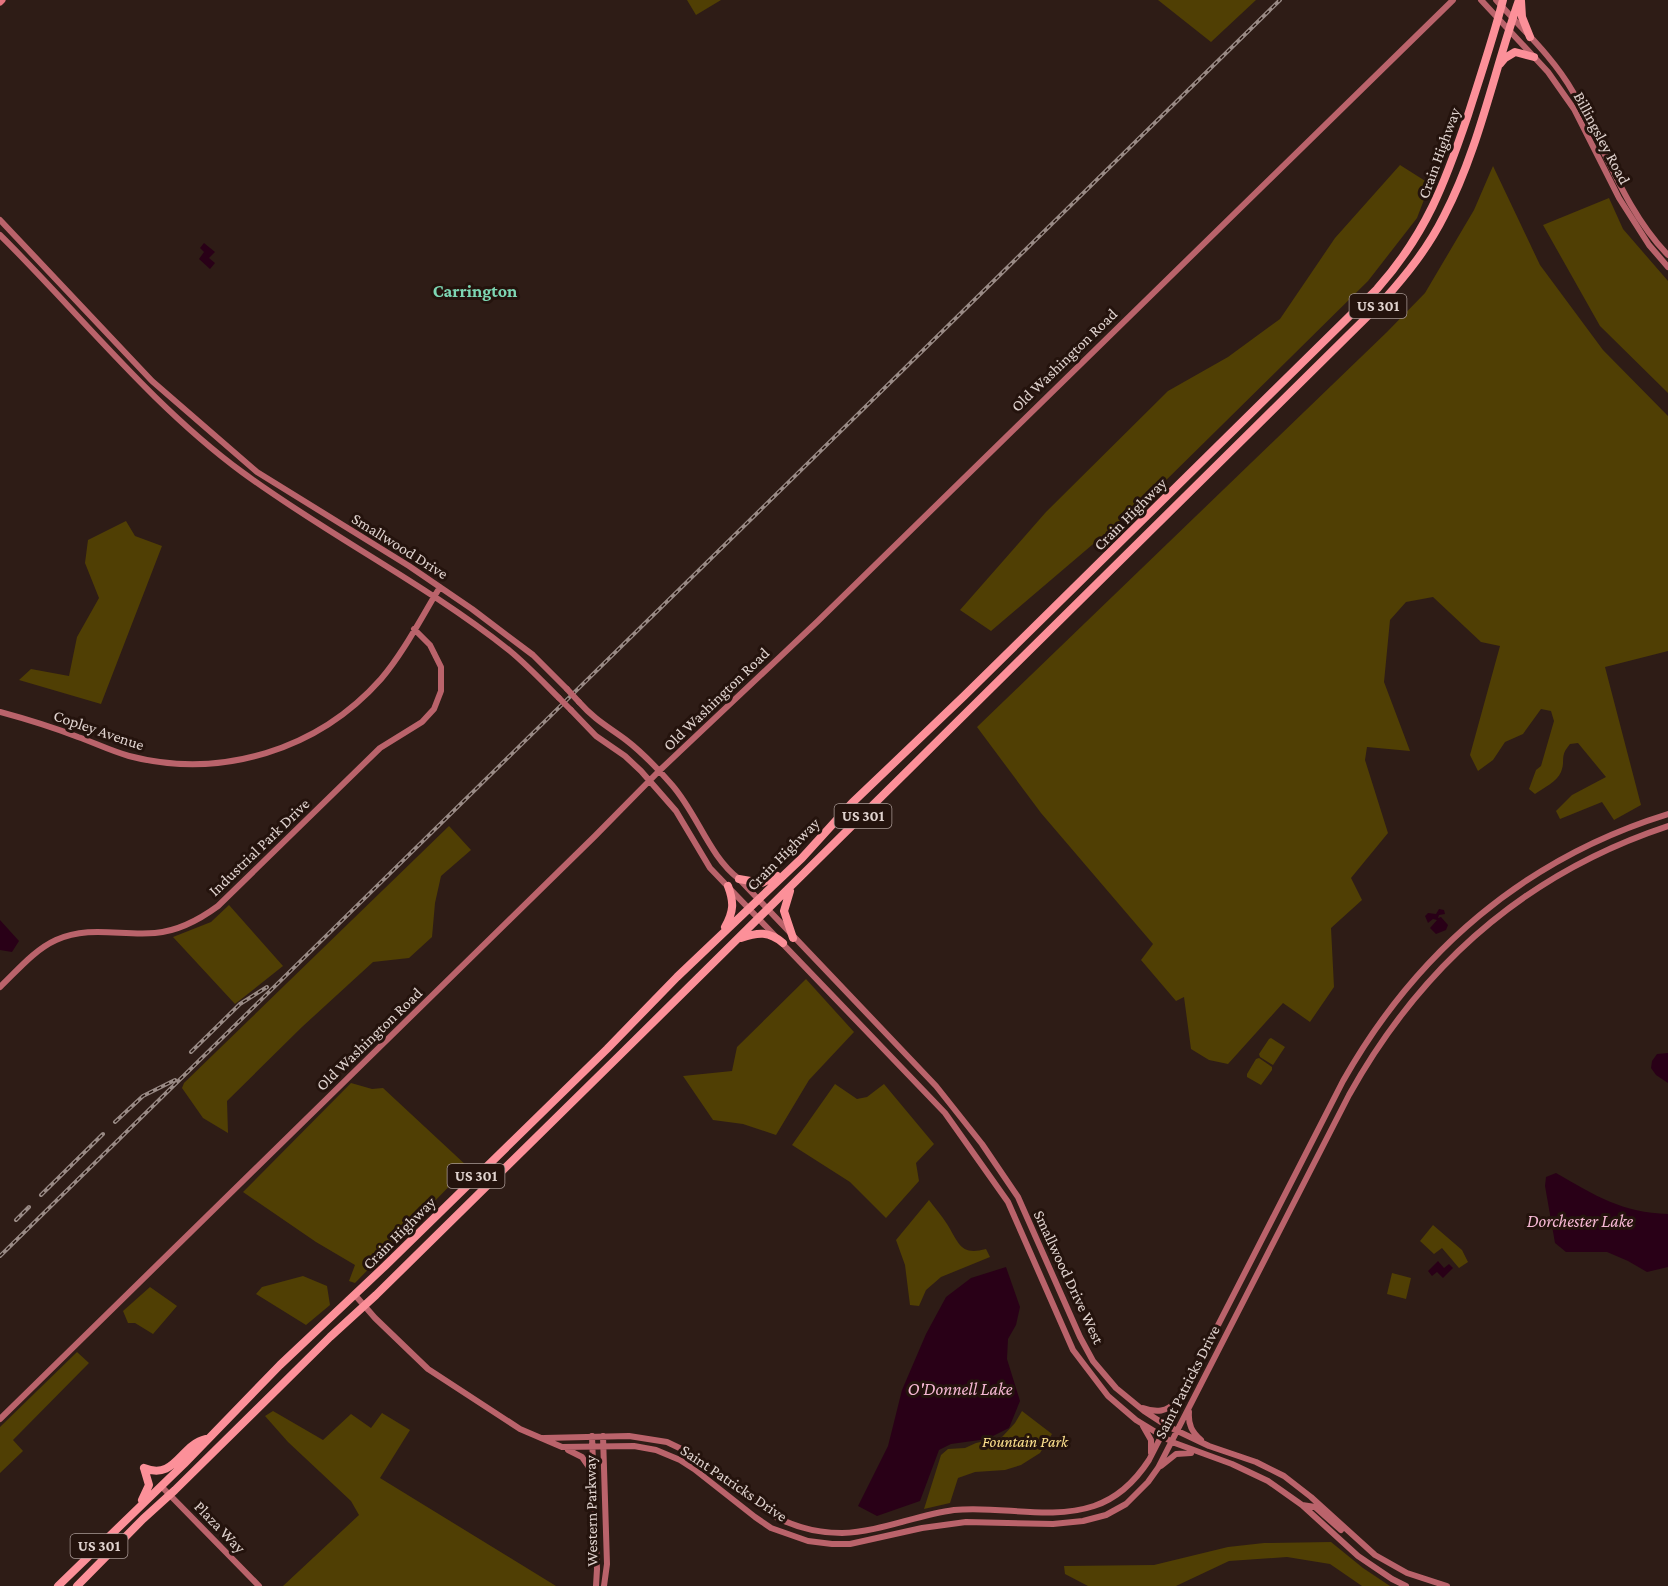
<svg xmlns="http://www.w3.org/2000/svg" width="1668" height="1586" font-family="'Crimson Pro',serif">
<rect width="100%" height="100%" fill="#2e1c16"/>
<path fill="#503f04" d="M687,0h34l-25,15z
M1158,0h98l-45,42z
M1400,165l30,19 -13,34 -49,63 -215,212 -162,138 -31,-21 86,-98 122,-121 60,-34 52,-38 55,-81z
M1493,166l47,99 63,85 65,66v235l-63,16 36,138 -27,15 -12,-18 -42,17 -4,-8 16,-16 34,-18 -28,-34 -8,1c-11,13 -4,15 -9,28 -4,10 -18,16 -26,22l-6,-5 7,-19 5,-4 13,-45 -3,-10 -10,-2 -18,25 -18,8 -12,18 -15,11 -8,-16 30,-109 -19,-4 -48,-45 -27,5 -16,18 -6,62 26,69 -43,-4 -2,13 23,73 -37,45 11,22 -31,28 3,59 -24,35 -27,-19 -55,61 -19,-4 -18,-11 -7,-52 -8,4 -35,-41 12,-16 -112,-131 -64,-86 410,-395 38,-39 49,-83z
M1609,198l14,31 45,52v112l-68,-67 -57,-101z
M126,521l9,15 27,10 -61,158 -82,-24 12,-11 38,7 8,-39 22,-39 -14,-35 3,-23z
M449,826l22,24 -30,26 -6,27 -3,34 -23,21 -36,4 -71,65 -75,74 1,32 -25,-15 -21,-30 2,-5z
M229,905l54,61 -48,38 -62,-67 38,-15z
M806,979l48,53 -45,48 -33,55 -33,-11 -30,-4 -30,-44 49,-5 5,-24z
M1271,1038l14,9 -12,18 -13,-8 -1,-3 10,-15z
M1259,1058l13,9v3l-11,15 -14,-8v-3l9,-15z
M351,1083l21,6 11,-1 85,79 -113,116 -6,-2 6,-16 -39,-23 -73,-50z
M835,1084l22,15 10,-2 17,-13 50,60 -18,19 3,18 -33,37 -36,-36 -58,-37z
M929,1200c6,8 13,16 18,24 12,19 13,32 39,25l4,8 -49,20 -15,13 -7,16 -9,-1 -5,-40 -9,-25z
M1433,1225l29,25 6,12 -9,6 -17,-20 -8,6 -14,-13z
M1392,1273l19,5 -5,21 -19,-5z
M303,1276l24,10 3,19 -24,20 -50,-31 6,-7z
M150,1287l27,19 -24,28 -18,-11h-7l-5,-12z
M77,1352l12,11 -76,77 10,11 -23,22v-46z
M273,1411l50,29 28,-26 20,14 11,-15 28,17 -30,48 176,108h-273l76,-71 -8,-14 -63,-59 -23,-26z
M1022,1411l30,23 -12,19 -19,12 -16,5 -30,2 -17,6 -8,25 -26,6 17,-54 7,-6 17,-1 11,-5 26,-6 13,-14z
M1331,1542l32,26 27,18h-28l-32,-22 -43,-7 -58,4 -53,25h-88l-23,-12 -1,-8 90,-1 74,-18 36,-4z"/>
<path fill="#290017" d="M204,243l11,9 -6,6 6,5 -5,6 -11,-10 5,-7 -4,-4z
M1439,909l5,1 1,4 -6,1 -1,3 3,-1 7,8 -2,5 -10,4 -6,-6 7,-8 -4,-1 -5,4 -3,-7 3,-3 8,1z
M0,920l19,21 -7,11 -12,-2z
M1668,1053v30l-12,-8 -5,-7 1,-7 5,-7z
M1556,1173c38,22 67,40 112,41v53l-21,5 -19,-11 -21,-9h-41l-11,-9 -10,-57 1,-9z
M1438,1261l6,7 5,-4 4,4 -10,10 -6,-6 -5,4 -4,-5z
M1006,1267l14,40 -4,18 -8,14 -1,20 13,42 -11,27 -22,11 -36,5 -12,6 -19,51 -43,15 -19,-10 30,-60 14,-56 24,-56 20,-37 25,-19z"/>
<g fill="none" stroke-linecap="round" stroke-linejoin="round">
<path stroke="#ba636b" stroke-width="6" d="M1481,0l67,72 26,37 45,89 30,47 19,22
M1496,0c27,30 57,57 77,92 31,53 51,118 95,163
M0,220l152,161 105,91 152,94 63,43 61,46 34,34
M0,235c80,79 151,170 242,237 87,64 184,112 268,179 17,14 33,31 49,47
M579,702c16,18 28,24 47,38 17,13 32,29 46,45 26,30 37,71 67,94l197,207 46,58 36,53 62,140 13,24 23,27 28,23 23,15 42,20 47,16 28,14 27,21 64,58 32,18 40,13
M571,710l25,26 29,20 16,15 35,40 34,57 235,245 63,89 65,148 35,46 28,24 36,22 60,22 36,17 34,24 56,51 34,23 14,7
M0,712c26,7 52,15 78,25 17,6 33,14 51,19 92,24 189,-6 252,-77 23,-27 40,-61 59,-92
M0,987c17,-16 34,-37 56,-47 33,-15 65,-4 99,-7 24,-2 44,-13 63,-27l162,-158 42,-26 12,-13 7,-18v-24l-11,-22 -16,-16
M355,1295l20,23 53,51 92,60 42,18 72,-1 22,4 24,10 14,9 61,48 16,11 37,13 24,3h18l72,-16 44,-6 87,2 30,-3 23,-6 20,-11 22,-22 10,-14 191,-373c72,-129 177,-222 319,-269
M1143,1408c14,5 23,4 34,-7
M1189,1412c-1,13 3,20 12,28
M0,1419l595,-583 64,-65 159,-150 635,-621
M1143,1426l8,14v13
M592,1436l5,133 -1,17
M603,1436l4,128 -3,22
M544,1438l85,-2 38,6 27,13 82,62c21,11 42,16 66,16 38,-1 74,-18 112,-23 46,-5 95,11 140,-4 24,-8 42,-26 55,-46l194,-379c73,-129 182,-223 325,-267
M568,1450l14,7 9,13
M1161,1466l15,-12 15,-1
M161,1486l98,100
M1302,1505l13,2 26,23"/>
<path stroke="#e5747f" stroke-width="7" d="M0,2l2,-2"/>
<path stroke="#fc9099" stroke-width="8" d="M1521,1l1,16 8,20
M1500,64l5,-6 10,-6 19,5
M739,879l23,4 15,-7
M790,891l-6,20 9,27
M725,927c9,-16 9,-25 3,-41
M741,938c17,-6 28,-7 42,5
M144,1468c31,13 36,-23 62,-29
M142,1500l7,-15 -5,-17
M58,1586l126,-122 96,-99 105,-99 222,-217 70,-72 125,-119 50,-55 112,-107 413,-407c49,-55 68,-106 91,-174 12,-38 25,-76 35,-115
M77,1586l66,-67 32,-29 155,-153 46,-42 244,-240 763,-754c24,-27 45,-53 61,-85 35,-67 50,-145 75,-216"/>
<defs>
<path id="rail" d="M191,1052l49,-48 27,-17
M115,1122l28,-26 32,-16
M41,1195l62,-61
M16,1220l13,-13
M0,1256l1280,-1256"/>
</defs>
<use href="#rail" stroke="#998a85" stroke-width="4"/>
<use href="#rail" stroke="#24130d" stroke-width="1.5" stroke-dasharray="4.5" stroke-linecap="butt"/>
<path stroke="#ba636b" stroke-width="6" d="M567,689l12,13
M559,698l12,12"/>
</g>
<g text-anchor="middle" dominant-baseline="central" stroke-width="6" stroke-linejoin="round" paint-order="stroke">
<g fill="#24130d" stroke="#a89995" stroke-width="1.5">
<rect x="1349.5" y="294" width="57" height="24" rx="4.5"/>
<rect x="834.5" y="804" width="57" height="24" rx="4.5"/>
<rect x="447.5" y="1164" width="57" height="24" rx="4.5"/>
<rect x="70.5" y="1534" width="57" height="24" rx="4.5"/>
</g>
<g font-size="15" font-weight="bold" fill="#e0d3cf">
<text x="1378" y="306">US 301</text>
<text x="863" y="816">US 301</text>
<text x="476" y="1176">US 301</text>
<text x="99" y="1546">US 301</text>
</g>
<g font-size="16" fill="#e0d3cf" stroke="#24130d">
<text transform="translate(1602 138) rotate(62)">Billingsley Road</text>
<text transform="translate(1439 153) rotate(-70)">Crain Highway</text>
<text transform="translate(1064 360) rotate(-44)">Old Washington Road</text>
<text transform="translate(1130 514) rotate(-45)">Crain Highway</text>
<text transform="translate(400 546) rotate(32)">Smallwood Drive</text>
<text transform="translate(716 699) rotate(-44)">Old Washington Road</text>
<text transform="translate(99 730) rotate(19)">Copley Avenue</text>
<text transform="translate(259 847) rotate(-44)">Industrial Park Drive</text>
<text transform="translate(783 854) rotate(-45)">Crain Highway</text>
<text transform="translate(369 1039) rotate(-44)">Old Washington Road</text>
<text transform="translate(399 1233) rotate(-45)">Crain Highway</text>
<text transform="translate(1069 1277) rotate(65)">Smallwood Drive West</text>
<text transform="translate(1187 1382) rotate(-63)">Saint Patricks Drive</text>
<text transform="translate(734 1483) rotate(34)">Saint Patricks Drive</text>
<text transform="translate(591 1511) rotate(-91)">Western Parkway</text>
<text transform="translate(220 1527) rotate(46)">Plaza Way</text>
</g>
<g font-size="16" font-style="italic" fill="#fde18e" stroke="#24130d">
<text x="1025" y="1441">Fountain Park</text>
</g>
<g font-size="18" font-weight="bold" fill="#7dd6b3" stroke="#24130d">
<text x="475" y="291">Carrington</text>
</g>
<g font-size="18" font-style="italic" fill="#f5b7d3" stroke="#24130d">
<text x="1580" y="1221">Dorchester Lake</text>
<text x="960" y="1389">O'Donnell Lake</text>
</g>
</g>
</svg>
